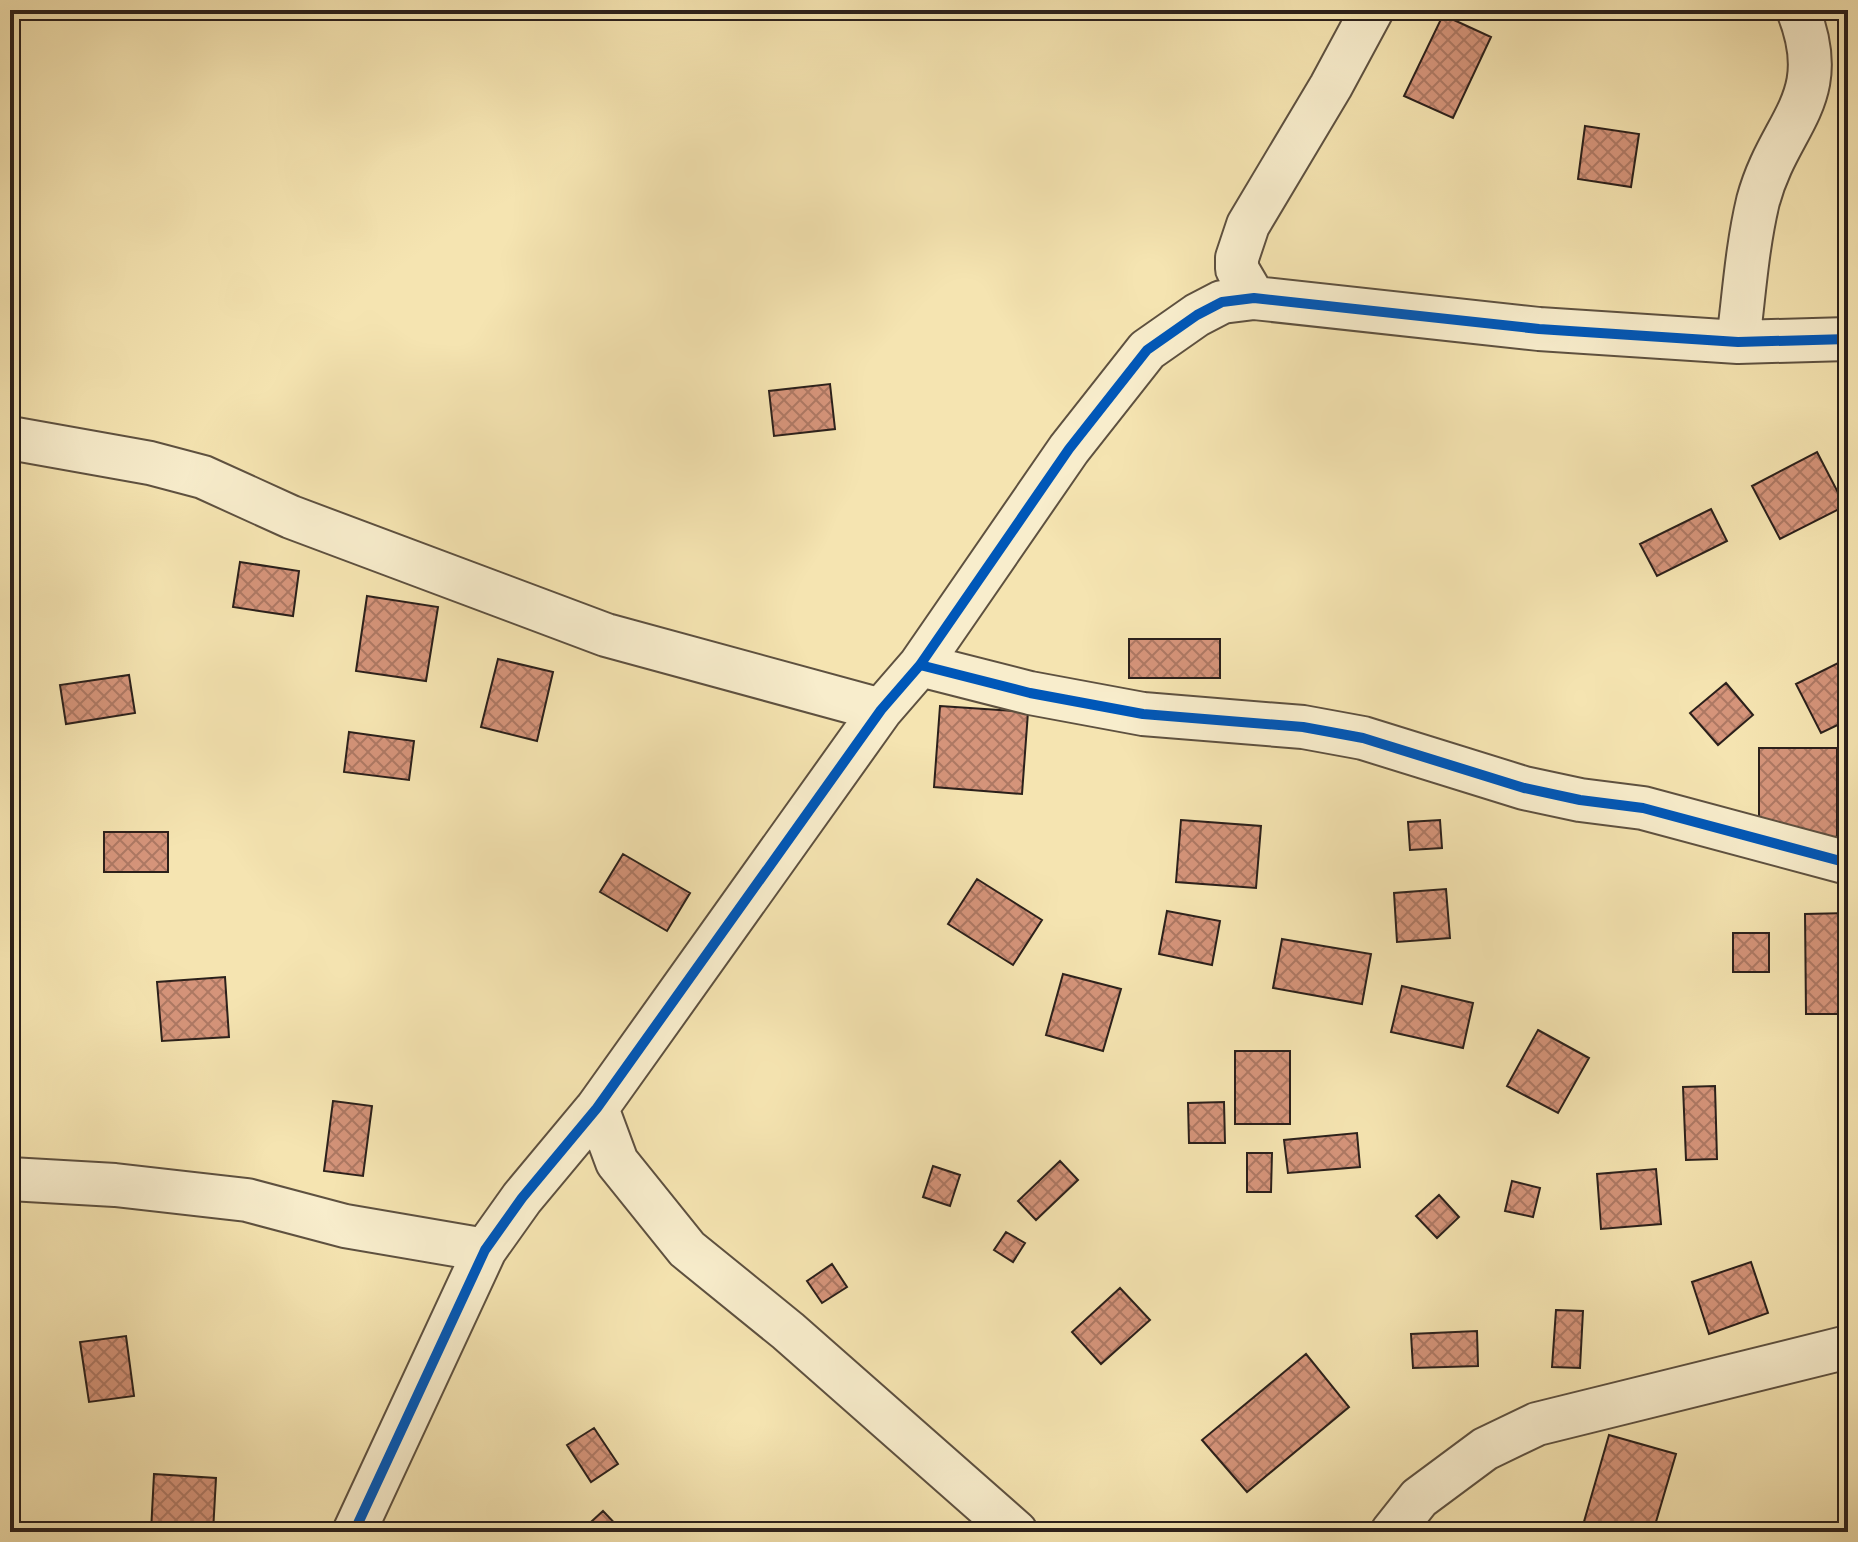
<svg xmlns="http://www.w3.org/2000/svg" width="1858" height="1542" font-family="'IM FELL English',serif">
<defs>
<pattern id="building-cross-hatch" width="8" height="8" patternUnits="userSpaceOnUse" patternTransform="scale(2)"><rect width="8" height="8" fill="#d5947a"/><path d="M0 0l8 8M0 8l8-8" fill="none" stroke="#ad7863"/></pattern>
</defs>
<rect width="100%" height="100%" fill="#f5e4b1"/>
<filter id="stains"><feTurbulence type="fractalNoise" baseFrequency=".0025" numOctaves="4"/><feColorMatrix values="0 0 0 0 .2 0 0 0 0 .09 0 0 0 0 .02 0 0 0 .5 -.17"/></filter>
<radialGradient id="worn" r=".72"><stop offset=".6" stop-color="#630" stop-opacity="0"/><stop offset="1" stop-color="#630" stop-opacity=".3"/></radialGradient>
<path fill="url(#building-cross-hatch)" stroke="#2b201b" stroke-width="2" d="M1443,15l48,22 -38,81 -49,-22z
M1585,126l54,8 -8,53 -53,-8z
M830,384l5,45 -61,7 -5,-45z
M1817,452l28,54 -65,33 -28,-53z
M1711,509l16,32 -70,35 -17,-32z
M240,562l59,9 -6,45 -60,-9z
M367,596l71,11 -12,74 -70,-10z
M1129,639h91v39h-91z
M1848,658v62l-27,13 -25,-49z
M498,659l55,13 -16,69 -56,-14z
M129,675l6,38 -69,11 -6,-39z
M1726,683l27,32 -35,30 -28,-32z
M940,706l88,6 -6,82 -88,-7z
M349,732l65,9 -5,39 -65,-8z
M1759,748h78v90h-78z
M1181,820l80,6 -5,62 -80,-6z
M1440,820l2,28 -32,2 -2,-28z
M104,832h64v40h-64z
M623,854l67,39 -23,38 -67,-39z
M977,879l65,41 -29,45 -65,-41z
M1446,889l4,49 -53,4 -3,-49z
M1167,911l53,10 -8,44 -53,-11z
M1848,913v101h-42l-1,-100z
M1733,933h36v39h-36z
M1282,939l89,15 -9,50 -89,-16z
M1063,974l58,15 -18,62 -57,-16z
M225,977l4,60 -67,4 -5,-59z
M1402,986l71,17 -10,45 -72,-16z
M1538,1030l51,28 -31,55 -51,-27z
M1235,1051h55v73h-55z
M1715,1086l2,73 -31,1 -3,-73z
M333,1101l39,5 -9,70 -39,-5z
M1224,1102l1,41h-36l-1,-40z
M1357,1133l3,34 -72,6 -4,-33z
M1247,1153h25l-1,39h-24z
M1060,1161l18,19 -42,40 -18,-19z
M933,1166l27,9 -10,31 -27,-9z
M1656,1169l5,55 -60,5 -4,-55z
M1512,1181l28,7 -7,29 -28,-6z
M1439,1195l20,22 -22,21 -21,-22z
M1006,1232l19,11 -12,19 -19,-12z
M1751,1262l17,51 -59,21 -17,-52z
M832,1264l15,23 -25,16 -15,-22z
M1120,1288l30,32 -49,44 -29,-32z
M1556,1310l27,1 -3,57 -28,-1z
M1477,1331l1,35 -65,2 -2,-34z
M126,1336l8,60 -45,6 -9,-60z
M1306,1354l43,53 -102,85 -45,-52z
M594,1428l24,36 -27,18 -24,-37z
M1609,1435l67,19 -23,78h-72z
M154,1474l62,4 -3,54h-62z
M603,1511l20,21h-43z"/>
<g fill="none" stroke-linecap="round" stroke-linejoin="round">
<defs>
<path id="minor" d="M1254,298l-17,-29v-11l11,-33 83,-139 41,-76
M1738,342c6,-47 9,-95 20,-141 21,-79 76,-101 40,-191
M10,438l140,25 53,14 88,40 315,118 275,75
M920,665l110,28 113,21 160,13 60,11 161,50 56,12 63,8 205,55
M597,1108l20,54 70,87 101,82 228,201
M10,1179l105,6 132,15 98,26 140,24
M354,1532l131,-282 37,-52 75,-90 284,-398 39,-45 149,-216 78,-99 50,-35 25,-13 32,-4 285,31 199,13 110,-3
M1392,1532l27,-34 66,-49 52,-25 311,-77"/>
</defs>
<use href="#minor" stroke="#5e5140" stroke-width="46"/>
<use href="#minor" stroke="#f8edcc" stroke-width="42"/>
<defs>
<path id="cycleway" d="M920,665l110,28 113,21 160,13 60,11 161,50 56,12 63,8 205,55
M354,1532l131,-282 37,-52 75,-90 284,-398 39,-45 149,-216 78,-99 50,-35 25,-13 32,-4 285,31 199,13 110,-3"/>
</defs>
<use href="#cycleway" stroke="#f8edcc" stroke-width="15"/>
<use href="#cycleway" stroke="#0057b8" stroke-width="10"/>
</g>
<rect width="1858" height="1542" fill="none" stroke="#f5e4b1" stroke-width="40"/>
<rect x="12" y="12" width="1834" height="1518" fill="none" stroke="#2b201b" stroke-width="4"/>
<rect x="20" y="20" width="1818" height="1502" fill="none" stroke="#2b201b" stroke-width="2"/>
<rect width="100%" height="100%" filter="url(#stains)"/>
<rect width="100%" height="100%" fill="url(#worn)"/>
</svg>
